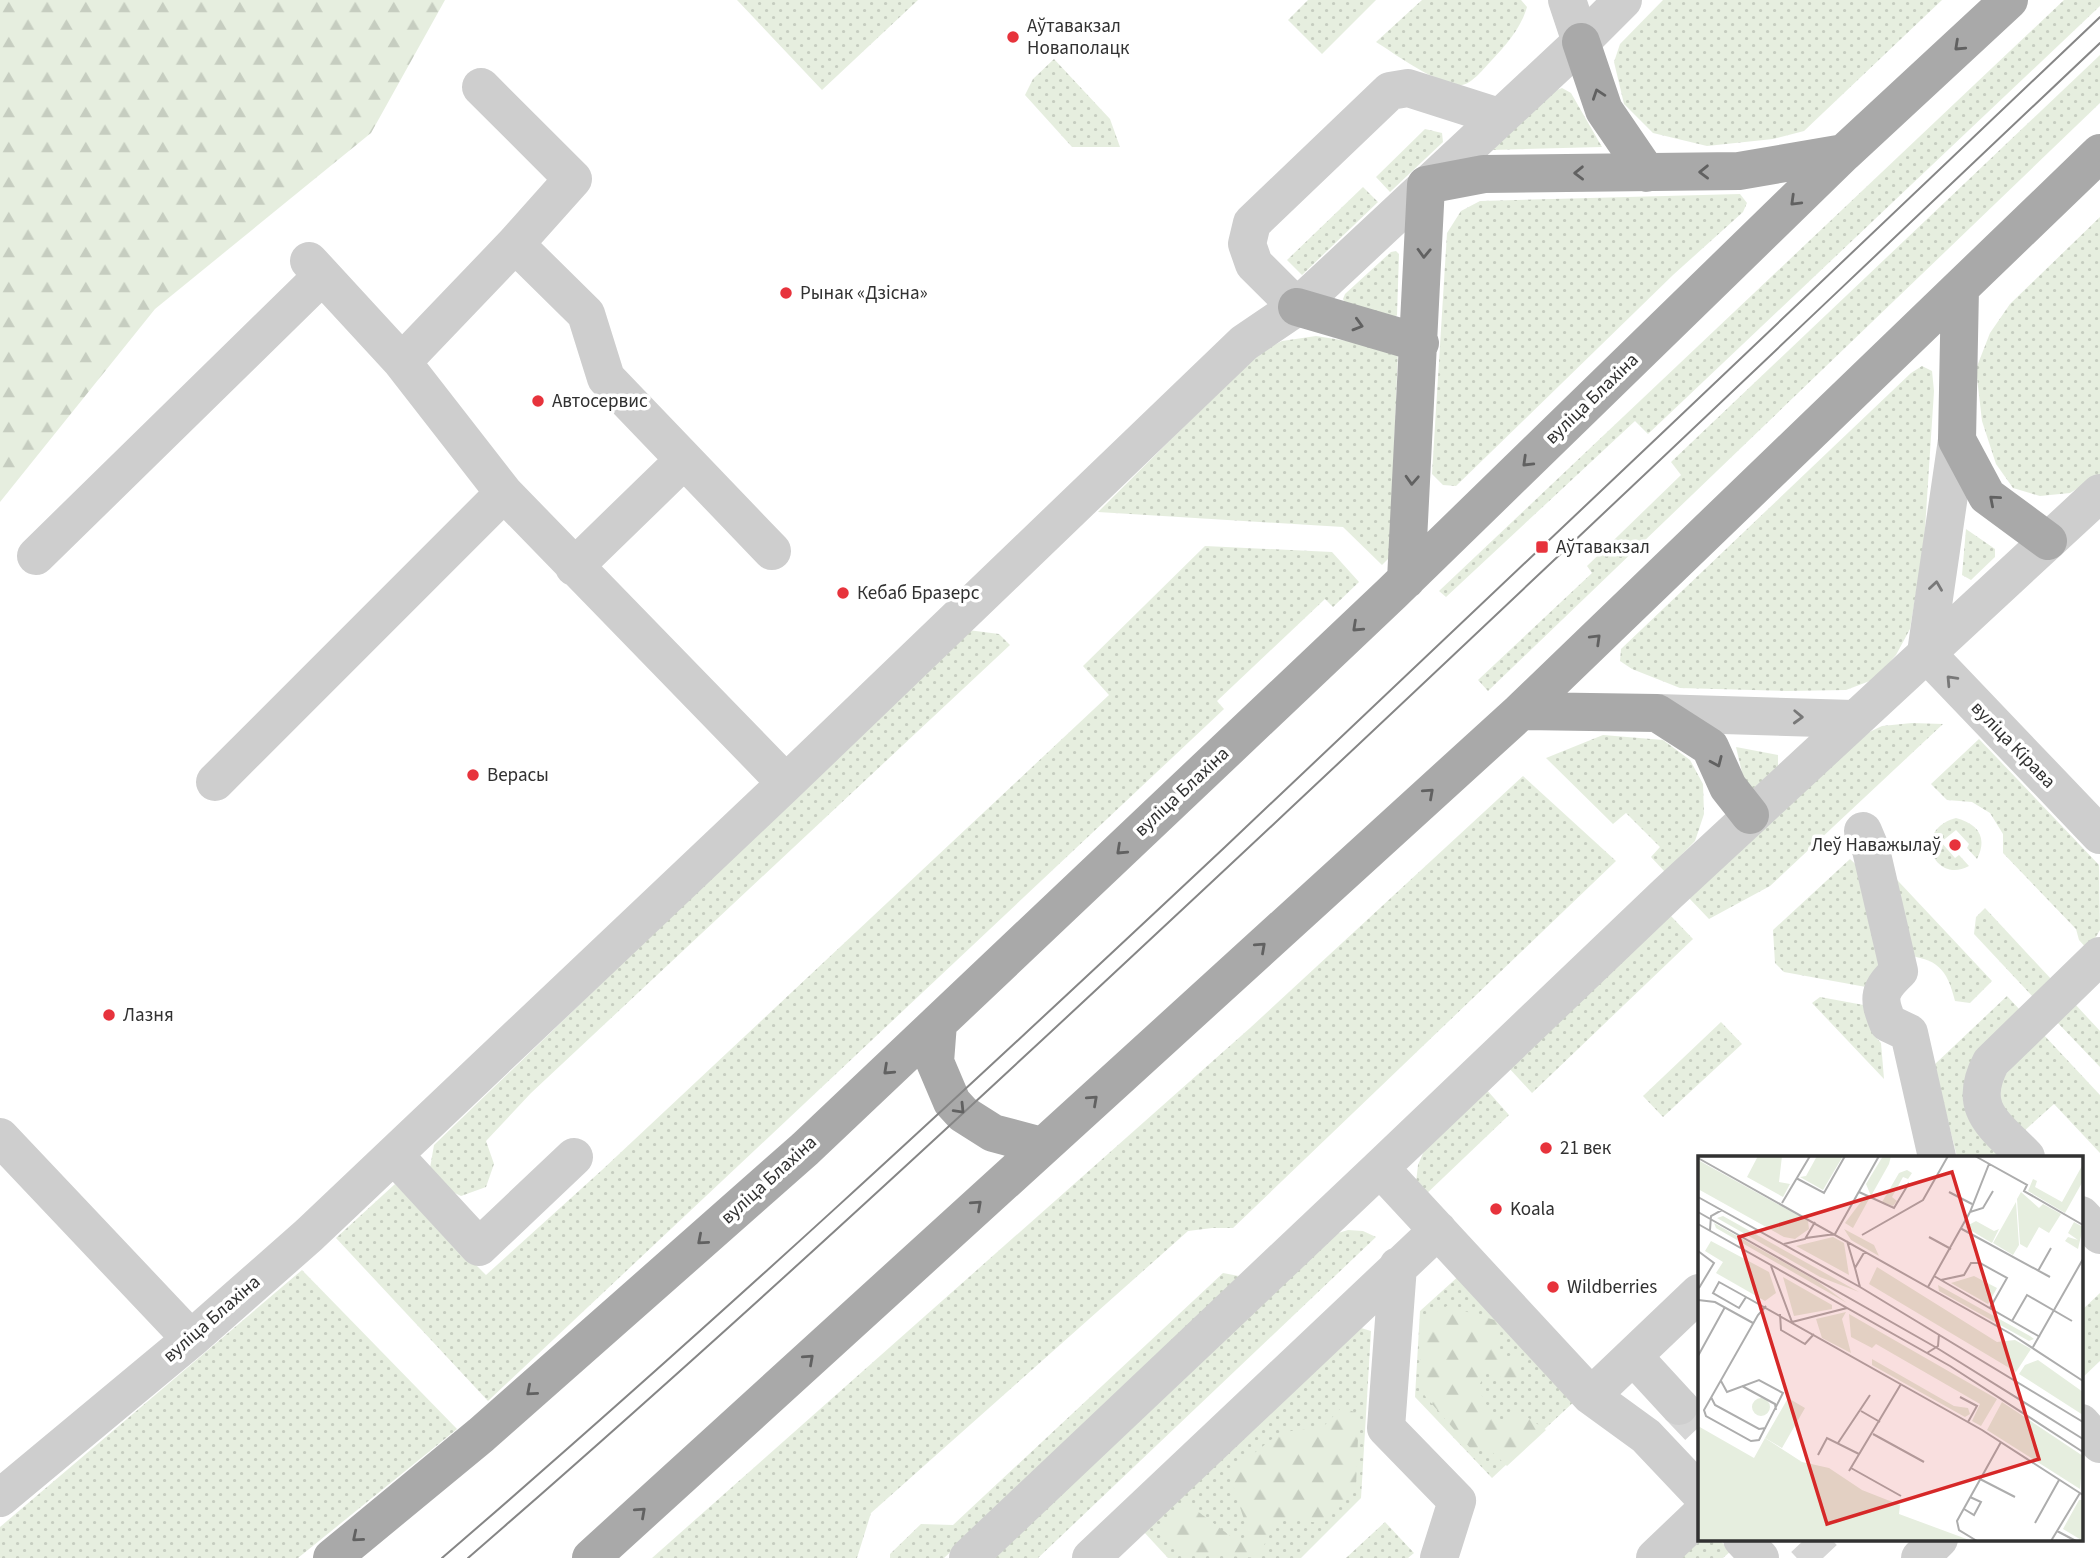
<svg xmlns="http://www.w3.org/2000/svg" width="2100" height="1558" font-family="'Source Sans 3',sans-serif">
<defs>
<pattern id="grass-dots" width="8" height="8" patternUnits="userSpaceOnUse" patternTransform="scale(1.75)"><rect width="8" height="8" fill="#e6eedf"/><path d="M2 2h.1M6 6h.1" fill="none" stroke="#c6cdc0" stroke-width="1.8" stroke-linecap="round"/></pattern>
<pattern id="forest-firs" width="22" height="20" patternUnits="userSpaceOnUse" patternTransform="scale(1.75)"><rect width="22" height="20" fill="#e6eedf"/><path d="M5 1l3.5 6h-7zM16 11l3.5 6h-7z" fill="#c6cdc0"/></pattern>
</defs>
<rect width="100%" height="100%" fill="#fff"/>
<path fill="url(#grass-dots)" d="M737,0h181l-96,90z
M1308,0h68l-54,54 -34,-34z
M1422,0h99l6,7c-6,21 -21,38 -36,54 -7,7 -18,22 -29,24 -19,4 -68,-32 -86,-43z
M1663,0h279l-138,131 -31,8 -66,7 -54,-13 -29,-29 -10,-42 6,-18z
M2064,0h36v6l-452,428 -13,-13 -189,176 -7,-6z
M2100,55v48l-612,588 -10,-11 114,-107 -5,-7 94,-91 -10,-13z
M1054,59l56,60 10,28h-48l-47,-52 8,-16z
M1562,88l9,5 31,54 -111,3 61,-58z
M1425,129l17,4 1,9 -53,50 -14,-15z
M1363,187l15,15 -76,73 -15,-15z
M1740,194l7,9 -4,9 -70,63 -217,211 -13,-1 -11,-11 15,-241 14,-22 19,-10z
M2100,217v258l-30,18 -30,3 -27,-8 -17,-24 -14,-43 -6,-52 14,-36 20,-29z
M1396,251l3,3 -2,61 -2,3 -50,-15 -2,-4 2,-5 46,-42z
M1316,336l82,13 -8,208 -8,8 -39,-38 -245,-15 160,-159 24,-12z
M1922,366l10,5 2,20 -10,153 -14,85 -14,26 -21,24 -29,11 -59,1 -107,-3 -48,-19 -12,-8 1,-12 290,-276z
M1966,529l29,20v8l-24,23 -9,-5z
M1205,546l127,6 27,30 -26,25 -8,-8 -108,102 7,8 -736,692 -152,-163 59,-54 91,91 116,-105 507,-475 -26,-29z
M968,630l31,4 11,11 -479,448 -45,48 8,23 -8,23 -25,9 -21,-10 -10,-18 4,-23z
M1912,723l31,1 -173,162 -61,33 -21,-22 163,-156 31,-15z
M1603,735l60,5 27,20 13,24 1,30 -9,27 -30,31 -14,-15 9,-10 -34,-34 -13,11 -67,-66z
M1979,739l120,126 1,65 -12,20 -9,-10 -3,-11 -73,-76v-19l-13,-21 -18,-11 -25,-2 -16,-16z
M1736,747l42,8v11l-25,23 -8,-4z
M1523,776l93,85 -383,367h-21l-24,3 -317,282 -14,45h-205l598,-530z
M1956,818c22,6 32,19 21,41l-10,-11 2,-4 -13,-14 -15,12 14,16 4,-3 10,11c-35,19 -58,-36 -13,-48z
M1850,859l18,17 19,86 -21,25 -82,-15 -9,-9 -2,-33z
M1884,866l108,115 -22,22 -15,-2c-8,-33 -18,-42 -51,-46z
M1985,908l67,72 -18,18 -60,-64 2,-17z
M1669,914l24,25 -161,154 -24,-26z
M2007,996l13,14 -53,63 -4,27 7,20 31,33 -4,4h-40l-23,-92z
M1820,997l49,9 4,28 8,9 3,36 -72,-76z
M2074,1003l26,28v36l-44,-46z
M1721,1022l21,22 -79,73 -20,-21z
M2042,1033l58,62v58l-46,-49 -31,28 -21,-24 -4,-25z
M1486,1089l23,26 -87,83 -6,-15 2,-18 8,-19z
M1348,1230l15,1 13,6 -338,321h-47l341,-323z
M302,1270l155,159 -159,129h-298v-31z
M1223,1273l21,4 -300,281h-54v-4l31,-30 32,1z
M1461,1274l117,124 -86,80 -77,-81 5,-86z
M2100,1293v68l-19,18v-68z
M1361,1328l10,3 -10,167 -60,60h-133l-25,-27z
M1385,1522l29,31 -6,5h-62z
M1699,1538l19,1 13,12 -8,7h-47z"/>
<path fill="url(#forest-firs)" d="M0,0h445l-74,133 -216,176 -155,193z
M1447,1306l51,15 1,34 23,5 -6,24 -22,-10 -4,-10 -12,24 19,37 23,-13 26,18 -39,36 -17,-16 -19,-1 -52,-60 3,-70z
M1342,1407l17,7 -3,72 -33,37 -45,-4 -21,39 -78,-6 -18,-24 27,-24 49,37 12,-6 -20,-62 52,-41 41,-4z"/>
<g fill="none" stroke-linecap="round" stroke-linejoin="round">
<path stroke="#d6d6d6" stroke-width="38" stroke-dasharray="38 19" stroke-linecap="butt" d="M1679,1406l20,21
M1805,1539l18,19"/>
<path stroke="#cecece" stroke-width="38" d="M1567,0l14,42
M515,244l71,70 20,64 166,173
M309,261l93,101 102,131 282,290
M1297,307l-43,-43 -7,-20 5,-21 138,-132 18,-3 91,29
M402,362l113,-118 58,-65 -92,-92
M1957,440l-31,213 174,182
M36,556l286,-280
M574,567l110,-107
M1657,713l196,6
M215,782l289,-289
M1863,831l8,19 28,121c-20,19 -22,26 -11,52l21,10 28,124
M0,1137l191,202
M394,1155l85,92 95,-90
M2026,1157c-31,-32 -60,-48 -35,-95l109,-106
M1380,1168l211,228 55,40 53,56
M2081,1215l19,20
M1398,1266l-12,162 71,73 -18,57
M1633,1356l46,50
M1591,1396l108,-103
M2081,1423l19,21
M0,1498l191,-159 118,-104 477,-452 458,-440 53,-36 284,-265 42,-42
M1742,1539l18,19
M968,1558l412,-390 287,-274 433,-401
M1091,1558l347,-328
M1655,1558l44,-42
M1920,1558l19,-19"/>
<path stroke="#a9a9a9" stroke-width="38" d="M1581,42l23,68 43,63
M1960,288l-3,152 30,56 61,45
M1297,307l123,36
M1406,580l20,-395 58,-11 255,-3 105,-18
M1521,711l136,2 53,34 18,40 22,28
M938,1023l-3,39 17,40 11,12 30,19 49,13
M332,1558l149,-123 324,-286 587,-556 452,-440 165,-153
M591,1558l930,-847 579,-558"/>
<path stroke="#868686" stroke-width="2" d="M442,1558c267,-230 526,-470 783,-711 293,-276 583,-553 875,-830
M468,1558c234,-203 462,-413 688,-624 317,-295 630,-594 944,-891"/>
</g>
<defs><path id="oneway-chevron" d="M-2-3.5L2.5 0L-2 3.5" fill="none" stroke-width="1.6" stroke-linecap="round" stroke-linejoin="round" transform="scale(1.75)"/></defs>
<g stroke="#616161">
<use href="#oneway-chevron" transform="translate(1959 46) rotate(137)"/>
<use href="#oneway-chevron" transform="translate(1598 94) rotate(-109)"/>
<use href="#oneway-chevron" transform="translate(1704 172) rotate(179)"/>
<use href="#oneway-chevron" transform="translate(1579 173) rotate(179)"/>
<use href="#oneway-chevron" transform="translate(1795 201) rotate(136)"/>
<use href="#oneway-chevron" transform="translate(1424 253) rotate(92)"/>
<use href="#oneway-chevron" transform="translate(1358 325) rotate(16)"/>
<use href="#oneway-chevron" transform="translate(1527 462) rotate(136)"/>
<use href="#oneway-chevron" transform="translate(1412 480) rotate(93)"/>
<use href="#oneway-chevron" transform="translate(1994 500) rotate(-139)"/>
<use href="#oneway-chevron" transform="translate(1357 627) rotate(137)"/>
<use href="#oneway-chevron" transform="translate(1596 639) rotate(-44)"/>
<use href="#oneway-chevron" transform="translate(1717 762) rotate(66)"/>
<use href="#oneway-chevron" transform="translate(1429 793) rotate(-42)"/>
<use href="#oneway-chevron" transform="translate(1121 850) rotate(137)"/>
<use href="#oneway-chevron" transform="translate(1261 947) rotate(-42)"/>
<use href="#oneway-chevron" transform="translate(888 1070) rotate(137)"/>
<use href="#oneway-chevron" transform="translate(1093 1100) rotate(-42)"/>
<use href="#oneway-chevron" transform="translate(960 1109) rotate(46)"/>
<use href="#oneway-chevron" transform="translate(977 1205) rotate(-42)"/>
<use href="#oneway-chevron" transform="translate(702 1240) rotate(139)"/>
<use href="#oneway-chevron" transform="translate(809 1359) rotate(-42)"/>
<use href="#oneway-chevron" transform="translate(531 1391) rotate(139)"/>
<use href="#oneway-chevron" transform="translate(641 1512) rotate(-42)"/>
<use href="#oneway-chevron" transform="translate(357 1537) rotate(140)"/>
</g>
<g stroke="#787878">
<use href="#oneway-chevron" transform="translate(1936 586) rotate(-82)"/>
<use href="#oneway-chevron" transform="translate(1951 680) rotate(-133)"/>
<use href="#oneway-chevron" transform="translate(1798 717) rotate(2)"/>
</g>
<g fill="#e7333c" stroke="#fff" stroke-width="2.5">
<circle cx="1013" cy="37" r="7"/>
<circle cx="786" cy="293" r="7"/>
<circle cx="538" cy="401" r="7"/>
<rect x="1535" y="540" width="14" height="14" rx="3.5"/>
<circle cx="843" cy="593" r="7"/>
<circle cx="473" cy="775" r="7"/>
<circle cx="1955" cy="845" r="7"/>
<circle cx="109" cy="1015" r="7"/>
<circle cx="1546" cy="1148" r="7"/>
<circle cx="1496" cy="1209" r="7"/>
<circle cx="1553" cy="1287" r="7"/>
</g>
<g text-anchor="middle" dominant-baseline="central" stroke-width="7" stroke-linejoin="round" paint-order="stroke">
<g font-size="19" fill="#313131" stroke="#fff" text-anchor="start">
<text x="1027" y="26">Аўтавакзал<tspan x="1027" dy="22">Новаполацк</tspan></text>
<text x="800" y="293">Рынак «Дзісна»</text>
<text x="552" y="401">Автосервис</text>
<text x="1556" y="547">Аўтавакзал</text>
<text x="857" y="593">Кебаб Бразерс</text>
<text x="487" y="775">Верасы</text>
<text x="1941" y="845" text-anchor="end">Леў Наважылаў</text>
<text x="123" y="1015">Лазня</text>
<text x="1560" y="1148">21 век</text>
<text x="1510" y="1209">Koala</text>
<text x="1567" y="1287">Wildberries</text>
</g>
<g font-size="19" fill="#313131" stroke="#fff">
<text transform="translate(1592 399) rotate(-44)">вуліца Блахіна</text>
<text transform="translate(2013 745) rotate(46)">вуліца Кірава</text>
<text transform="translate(1182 792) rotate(-43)">вуліца Блахіна</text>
<text transform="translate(769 1180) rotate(-42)">вуліца Блахіна</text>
<text transform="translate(212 1319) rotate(-41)">вуліца Блахіна</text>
</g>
</g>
<g transform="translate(1698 1156)">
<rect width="385" height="385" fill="#fff"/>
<path d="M60,0h24l-3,26 11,2 -7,13 -36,-20zM119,0h26l-20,34 -23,-13 6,-1zM185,0h8l-2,8 -18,32 -5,-12zM0,4l110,61 1,8 -14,10 -11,-2 -86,-48zM385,8v17l-18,32 -37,-22 5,-12 4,2 -2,6 27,15zM209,14l5,3 -4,6 -5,-2 -11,20 5,4 -4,5 -11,-4 17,-29zM165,43h6l-16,29 -8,-5zM25,60l136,76 -39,-15 -103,-59zM278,65l18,10 5,-2 -7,14 -27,-16zM376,66l9,5 -5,22 -13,-8 3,-4 10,3 -10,-7zM16,67l103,58 30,22 -131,-75zM146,73l30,16 5,11 -28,-16zM135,81l11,6 5,32 -53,-29zM13,85l58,31 7,21 -11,8 -49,-28 7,-11 -18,-11zM179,111l120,75 18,-2 16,9 -15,23 -147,-88zM276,120l23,12 -9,16 -37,-21zM85,121l49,28v4l-38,7zM240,129l92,51 4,3 -5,2 -90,-50zM148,156l-4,7 9,34 -29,-15 -6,-19zM151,158l148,85 -16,27 -9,-5 8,-17 -104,-60 -4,4 -21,-11zM174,203l82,47 14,2 2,6 -5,3 -93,-52zM340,204l45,32v23l-64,-41 6,-9zM90,242l17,10 -23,40 -17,-10zM54 251a9 9 0 1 1 18 0a9 9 0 1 1-18 0ZM304,246l81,54 -3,33 -93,-59zM381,344h4v41l-20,-12z" fill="#e6eedf"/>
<path d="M323,36l18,16 4,-4 18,10 -12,19 -10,-6 -12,21 -7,-4 -3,-45zM318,46l3,43 -6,10 -20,-12zM275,121l14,10v15l-5,-3 2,-9 -8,5 -13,-13zM333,208l52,35v12l-57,-38zM0,270l56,32 11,-20 37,24 27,6 33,22 38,15 -1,9 73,27h-274z" fill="#e6eedf"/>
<path fill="none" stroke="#adadad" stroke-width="2" d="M277,0l52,29 -3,6 59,34M0,2l313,176 72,47M98,22l28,15 21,-37M161,36l35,16 15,-25M251,36l23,12M0,41l162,90 223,135M84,47l28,-47M0,56l239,136 146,91M272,56l13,-4 10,-17M0,68l252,142 133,86M262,72l90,49M12,74l1,-14 11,-6M164,79l61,-35 25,-44M231,81l22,12M108,82l29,-4 44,-78M149,85l8,27M86,88l21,-5 10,-17M0,95l16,12 -15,25M73,110l21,56 55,-14M340,115l13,-23M236,120l106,61M243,124l23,-5 7,-12h9l27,15 -17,30M21,126l27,15 -7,11 -26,-15zM162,131l-5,-19 10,-17M230,131l42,-75 19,-48M48,141l236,133 101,65M0,144l17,2 38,21M82,158l1,16 24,14 9,-10M314,165l15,-26 45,26M335,191l50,-88M229,197l11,-7 1,-12M0,200l27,-49M23,225l6,11 32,-12 24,13 -24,47 -8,1 -45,-25 -2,-6 54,-95 8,-9M44,230l33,18 1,6M13,241l4,8 44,24 7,-1M262,241l17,9 -9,16M163,255l19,11M175,278l51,28M140,287l32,-48M120,299l9,-17 32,16M153,312l50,28M151,315l52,-87M282,323l35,18M266,353l10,6 7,-13 -11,-5M337,367l24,-43M359,375l19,10M279,385l-18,-11 -2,-9 44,-79M353,385l29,-48"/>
<path fill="#d62828" fill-opacity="0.15" stroke="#d62828" stroke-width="3.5" d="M254,16l87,287 -212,65 -88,-287z"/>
<rect width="385" height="385" fill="none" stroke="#313131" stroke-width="3.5"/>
</g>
</svg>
